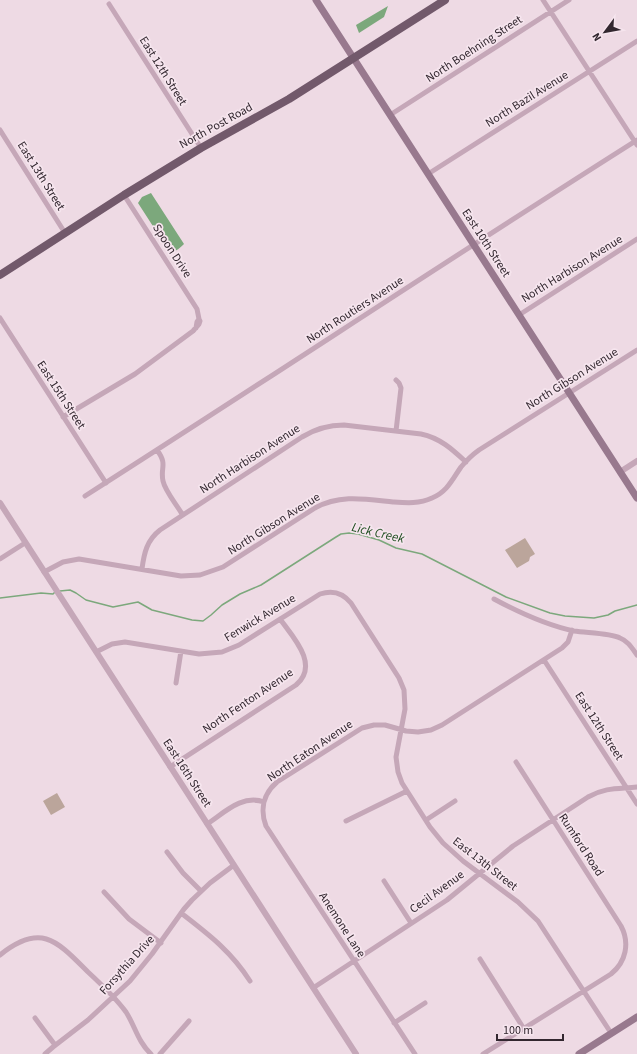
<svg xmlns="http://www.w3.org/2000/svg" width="637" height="1054" font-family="'Source Sans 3',sans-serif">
<rect width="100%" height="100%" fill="#eedae4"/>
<path fill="#bba59b" d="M525,538l10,16 -5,3 -1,4 -12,7 -12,-18z
M57,793l8,14 -14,8 -8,-14z"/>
<path fill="#7ca87c" d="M388,6l-4,11 -25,16 -3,-8z
M151,193l33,51c-4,4 -9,9 -15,7l-31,-48 4,-6z"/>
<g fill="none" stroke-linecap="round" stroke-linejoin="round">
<path stroke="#7ca87c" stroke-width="1.5" d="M60,591l10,-1 6,3 10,7 27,7 25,-5 14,8 40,10 11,1 8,-6 11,-10 18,-11 21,-9 75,-48 5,-3 8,-1 9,1 21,6 17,8 26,6 84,43 44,16 15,3 29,2 14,-3 7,-4 22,-6
M0,598l41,-5 12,1 2,-2"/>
<path stroke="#c5a7b8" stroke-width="5" d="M543,0l94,145
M109,4l92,144
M390,115l179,-115
M0,130l65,103
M428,174l209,-133
M124,195l73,114 2,10
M519,315l118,-76
M0,318l106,165
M63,417l72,-43 58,-43 6,-7 1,-3 -1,-2 -2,3 -1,6
M396,431l5,-43 -2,-5 -3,-3
M157,450c11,15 3,17 6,31 2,10 14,24 19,33
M85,496c185,-118 367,-239 552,-356
M0,559l25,-16
M142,569c2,-16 5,-29 18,-39l142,-93c13,-8 27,-12 42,-12l77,9c19,4 31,15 45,28
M44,572l19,-10 16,-3 102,17 19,-1 23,-8 92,-59c25,-14 50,-9 78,-6 14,1 26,2 39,-4 15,-6 20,-18 29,-31 5,-6 11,-12 18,-17l158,-100
M494,599c26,14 52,26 80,32 13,2 36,2 46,7 8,3 12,10 17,17
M96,652l16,-8 13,-2 74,12 23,-2 17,-7 81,-51c12,-4 23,-1 31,9l48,75 5,12 1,19 -9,48 2,15 4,11 28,44 13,16 20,18 55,41 20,19 73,112
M544,660l93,144
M176,683l5,-32
M170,767l126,-82c24,-20 -3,-48 -16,-66
M426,820l29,-19
M346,821l61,-30
M207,824c17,-11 35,-30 57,-22
M167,852l16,21 18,18
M384,881l27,42
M104,892l25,27 32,24
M181,913c27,21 50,38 69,68
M0,955c41,-33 57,-14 88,17 13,12 27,25 38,40 9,14 12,30 25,42
M480,959l44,70
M313,988l134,-88 66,-54 75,-49c18,-10 31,-8 49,-10
M35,1018l20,27
M394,1023l31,-20
M45,1054l8,-7 35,-27 42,-39 22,-27 32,-45 8,-9 18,-17 24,-18
M160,1054l29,-33
M415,1054l-149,-228c-6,-16 -3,-32 11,-44l85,-54 12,-3h11l21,6 12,1 13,-2 11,-5 120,-77 6,-6 4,-12
M483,1054l128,-80c15,-12 19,-31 10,-48l-105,-164"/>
<path stroke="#c5a7b8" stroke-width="6" d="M620,472l17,-11
M0,503l356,551"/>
<path stroke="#98798e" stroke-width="7" d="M316,0l321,498
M579,1054l58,-37"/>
<path stroke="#72596b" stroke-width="8" d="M0,275l124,-80 77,-47 88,-49 156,-99"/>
</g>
<g text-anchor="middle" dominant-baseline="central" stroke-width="3.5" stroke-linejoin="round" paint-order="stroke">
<g font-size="12" fill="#32272f" stroke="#f6e5ee">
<text transform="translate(474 49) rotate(-33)">North Boehning Street</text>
<text transform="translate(163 71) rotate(58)">East 12th Street</text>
<text transform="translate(527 99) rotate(-32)">North Bazil Avenue</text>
<text transform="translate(216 126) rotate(-29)">North Post Road</text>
<text transform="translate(41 176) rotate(58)">East 13th Street</text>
<text transform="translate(486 243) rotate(57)">East 10th Street</text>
<text transform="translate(172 251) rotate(57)">Spoon Drive</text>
<text transform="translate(572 269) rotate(-32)">North Harbison Avenue</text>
<text transform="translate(355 310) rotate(-33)">North Routiers Avenue</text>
<text transform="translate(572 379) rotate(-32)">North Gibson Avenue</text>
<text transform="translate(61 395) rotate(57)">East 15th Street</text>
<text transform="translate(250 459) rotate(-33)">North Harbison Avenue</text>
<text transform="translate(274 524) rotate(-32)">North Gibson Avenue</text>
<text transform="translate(260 618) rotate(-31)">Fenwick Avenue</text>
<text transform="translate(248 701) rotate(-34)">North Fenton Avenue</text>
<text transform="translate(599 726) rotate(57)">East 12th Street</text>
<text transform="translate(310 751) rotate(-34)">North Eaton Avenue</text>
<text transform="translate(187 773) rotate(57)">East 16th Street</text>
<text transform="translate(581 845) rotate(57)">Rumford Road</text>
<text transform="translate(485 864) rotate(38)">East 13th Street</text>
<text transform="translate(437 892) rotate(-36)">Cecil Avenue</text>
<text transform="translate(342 925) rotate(57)">Anemone Lane</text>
<text transform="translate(127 965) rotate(-48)">Forsythia Drive</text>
</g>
<g font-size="13" font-style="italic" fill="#214f22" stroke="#f6e5ee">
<text transform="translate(378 533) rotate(13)">Lick Creek</text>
</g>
</g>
<g transform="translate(605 32) rotate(238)" stroke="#f6e5ee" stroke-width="3" paint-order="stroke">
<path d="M0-3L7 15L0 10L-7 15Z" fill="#32272f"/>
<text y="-6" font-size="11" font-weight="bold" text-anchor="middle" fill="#32272f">N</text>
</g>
<path d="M497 1034v6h66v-6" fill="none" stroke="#32272f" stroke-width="2"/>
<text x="503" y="1034" font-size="12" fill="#32272f" stroke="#f6e5ee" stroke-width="3" paint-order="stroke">100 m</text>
</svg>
